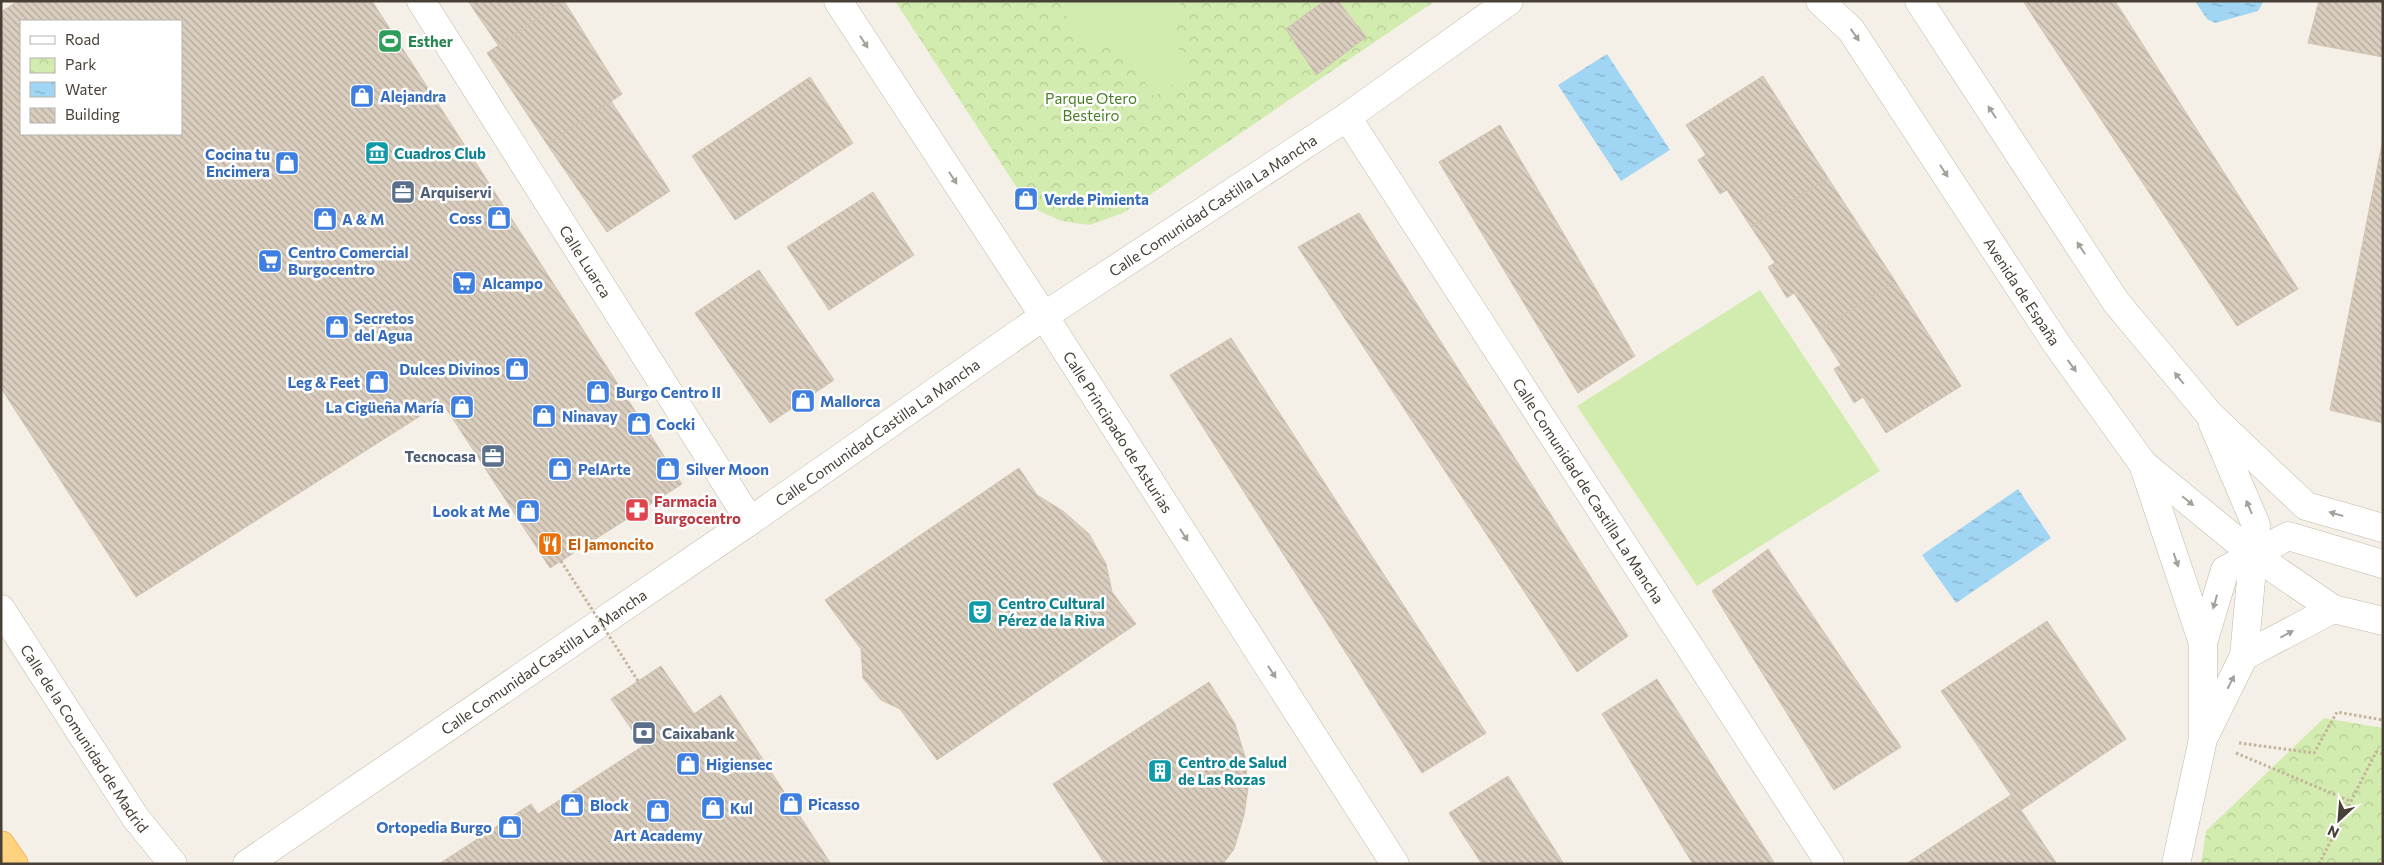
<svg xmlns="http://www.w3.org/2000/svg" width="2384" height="865" font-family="Commissioner,sans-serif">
<defs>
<pattern id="park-crowns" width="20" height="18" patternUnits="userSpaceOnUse" patternTransform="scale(1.25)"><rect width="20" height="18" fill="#d2ebae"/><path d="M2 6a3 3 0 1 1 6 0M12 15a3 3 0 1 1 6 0" fill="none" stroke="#b6cb96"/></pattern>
<pattern id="water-ripples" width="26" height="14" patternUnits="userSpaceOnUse" patternTransform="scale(1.25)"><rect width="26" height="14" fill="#a1d5f4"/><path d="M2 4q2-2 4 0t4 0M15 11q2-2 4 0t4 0" fill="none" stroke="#85aec6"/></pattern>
<pattern id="building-back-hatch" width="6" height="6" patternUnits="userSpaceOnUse" patternTransform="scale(1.25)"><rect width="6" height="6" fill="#dacebf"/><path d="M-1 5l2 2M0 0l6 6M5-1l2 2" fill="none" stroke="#b3a99c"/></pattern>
</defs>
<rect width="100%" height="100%" fill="#f5f0e7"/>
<path fill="url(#park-crowns)" d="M895,1h540l-312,212 -33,12 -29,-4 -32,-15z
M2324,718l59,10v136h-182l5,-33z"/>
<path fill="#d2ebae" d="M1060,1h121l-7,43 8,8 5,24 -33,20 -15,-23 -23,-25 -32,-5 -21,-32z
M1760,290l120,181 -183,115 -120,-180z"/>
<path fill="url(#water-ripples)" d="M2195,1h68v1l-5,9 -43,12 -8,-4z
M1607,54l63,96 -49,31 -63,-96z
M2018,489l33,49 -95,65 -34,-48z"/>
<path fill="url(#building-back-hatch)" stroke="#d2c3af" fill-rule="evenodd" d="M18,1h354l310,483 -132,84 -108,-166 -306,195 -135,-209v-376zM21,21h160v113h-160z
M468,1h96l-66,44z
M564,1l58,93 -75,50 -60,-91z
M1324,1h14l28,36 -50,38 -30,-46z
M2023,1h92l183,288 -61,37z
M2319,1h64v56l-75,-14z
M1763,76l65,102 -77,49 -24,-37 -7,4 -22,-34 8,-5 -20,-30z
M810,77l43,66 -118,77 -43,-64z
M611,101l59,90 -63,41 -60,-88z
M1500,125l135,231 -57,37 -139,-231z
M2383,139v284l-53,-13z
M1828,178l67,103 -76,50 -25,-38 -7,5 -19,-31 7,-4 -24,-36z
M873,192l41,63 -85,55 -42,-63z
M1359,213l269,423 -51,36 -279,-425z
M759,270l75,110 -64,43 -75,-110z
M1895,281l66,105 -75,47 -23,-36 -9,6 -20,-34 7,-4 -22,-34z
M1231,338l255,395 -64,40 -252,-398z
M1019,468l18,27 26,16 26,23 17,30 6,28 24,32 -199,136 -37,-51 -19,-9 -18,-22 -2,-29 -36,-49z
M1768,549l133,198 -67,43 -122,-199z
M2047,621l79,118 -105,71 -80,-119z
M661,666l33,48 27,-19 110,169h-392l92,-60 7,10 105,-68 -32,-47z
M1657,679l118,185h-82l-91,-150z
M1209,682l26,42 10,33 3,31 -4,27 -10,34 -11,15h-118l-52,-80z
M1508,776l56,88h-82l-33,-51z
M2011,795l46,69h-151z"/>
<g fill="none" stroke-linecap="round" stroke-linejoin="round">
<defs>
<g id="minor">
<path id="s1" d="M421,1l329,520"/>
<path id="s2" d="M838,1l206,315 351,548"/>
<path id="s3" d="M1820,1l31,29 205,313 87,121 111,91 79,54 50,12"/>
<path d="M1919,1l197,301 94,113 96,91 77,22"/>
<path id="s4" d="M1347,117l483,747"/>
<path d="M2143,464l60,179v96l-27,125"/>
<path id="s5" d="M1,609l134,208 38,47"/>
<path d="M2203,643l22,-73 63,-34 95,28"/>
<path d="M2244,656l89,-47"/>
<path d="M2206,733l38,-77 12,-131 -43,-101"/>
<path id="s6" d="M247,864l503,-343 294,-205 303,-199 162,-116"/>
</g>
<path id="trunk" d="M1,845l13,19"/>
</defs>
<use href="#minor" stroke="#c1b8a9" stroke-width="29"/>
<use href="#trunk" stroke="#e69c30" stroke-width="29"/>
<path stroke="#c3b39a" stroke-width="3" stroke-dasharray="2.5 2.5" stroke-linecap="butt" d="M2239,743l75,10 23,-41 46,8
M2236,753l114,48
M2319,864l57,-112 7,2"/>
<use href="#minor" stroke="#fff" stroke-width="28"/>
<use href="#trunk" stroke="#ffd27f" stroke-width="28"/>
<path stroke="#c3b39a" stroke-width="3" stroke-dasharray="2.5 2.5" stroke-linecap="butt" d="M561,561l77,120"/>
</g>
<defs><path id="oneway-solid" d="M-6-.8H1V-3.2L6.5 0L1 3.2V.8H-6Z" transform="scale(1.25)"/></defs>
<g fill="#a4a09a">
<use href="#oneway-solid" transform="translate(1855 35) rotate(55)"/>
<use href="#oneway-solid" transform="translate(864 42) rotate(57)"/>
<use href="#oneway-solid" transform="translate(1992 112) rotate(-123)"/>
<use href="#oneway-solid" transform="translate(1944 171) rotate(57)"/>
<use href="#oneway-solid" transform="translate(953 178) rotate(57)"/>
<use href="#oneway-solid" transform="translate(2081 248) rotate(-123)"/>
<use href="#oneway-solid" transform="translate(2072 366) rotate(54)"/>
<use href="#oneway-solid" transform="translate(2179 378) rotate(-129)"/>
<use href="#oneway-solid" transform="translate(2188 501) rotate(39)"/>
<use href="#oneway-solid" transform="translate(2249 507) rotate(-113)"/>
<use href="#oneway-solid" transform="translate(2336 514) rotate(-164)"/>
<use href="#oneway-solid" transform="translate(1184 535) rotate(57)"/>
<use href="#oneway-solid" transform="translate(2176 560) rotate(71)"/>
<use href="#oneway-solid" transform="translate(2215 602) rotate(106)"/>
<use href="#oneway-solid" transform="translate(2287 634) rotate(-28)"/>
<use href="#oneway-solid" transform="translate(1272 672) rotate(57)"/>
<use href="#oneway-solid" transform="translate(2231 682) rotate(-63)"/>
</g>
<defs>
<symbol id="stadium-square" viewBox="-11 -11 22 22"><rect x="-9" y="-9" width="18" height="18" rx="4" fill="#2e9e5b" stroke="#fff"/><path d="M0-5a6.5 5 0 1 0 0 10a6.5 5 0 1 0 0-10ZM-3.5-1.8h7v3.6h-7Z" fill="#fff"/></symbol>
<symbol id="shop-square" viewBox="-11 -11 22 22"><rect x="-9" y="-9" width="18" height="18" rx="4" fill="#3f7fe0" stroke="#fff"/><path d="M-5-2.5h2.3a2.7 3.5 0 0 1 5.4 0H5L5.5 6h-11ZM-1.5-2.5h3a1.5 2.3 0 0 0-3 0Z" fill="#fff"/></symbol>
<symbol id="museum-square" viewBox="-11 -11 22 22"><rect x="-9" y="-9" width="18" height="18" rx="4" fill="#0f9aa8" stroke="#fff"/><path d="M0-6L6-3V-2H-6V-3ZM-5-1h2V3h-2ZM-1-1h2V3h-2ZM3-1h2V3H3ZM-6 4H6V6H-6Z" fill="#fff"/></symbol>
<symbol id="office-square" viewBox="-11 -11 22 22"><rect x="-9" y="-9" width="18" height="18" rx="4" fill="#5c6f8a" stroke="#fff"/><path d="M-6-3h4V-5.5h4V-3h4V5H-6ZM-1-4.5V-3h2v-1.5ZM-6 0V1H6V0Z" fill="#fff"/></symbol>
<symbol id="supermarket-square" viewBox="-11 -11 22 22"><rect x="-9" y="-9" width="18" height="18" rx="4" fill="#3f7fe0" stroke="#fff"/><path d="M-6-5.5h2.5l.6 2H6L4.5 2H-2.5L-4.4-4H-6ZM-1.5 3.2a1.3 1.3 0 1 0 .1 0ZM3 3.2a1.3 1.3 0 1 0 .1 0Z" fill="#fff"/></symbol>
<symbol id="pharmacy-square" viewBox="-11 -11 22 22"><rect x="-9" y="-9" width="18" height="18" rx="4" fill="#e0444e" stroke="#fff"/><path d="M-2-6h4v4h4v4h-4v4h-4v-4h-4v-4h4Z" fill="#fff"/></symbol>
<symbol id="restaurant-square" viewBox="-11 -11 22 22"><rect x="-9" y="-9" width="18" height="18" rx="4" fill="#e8710a" stroke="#fff"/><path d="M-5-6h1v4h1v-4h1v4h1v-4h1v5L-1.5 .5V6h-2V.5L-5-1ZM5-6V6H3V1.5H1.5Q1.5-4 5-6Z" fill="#fff"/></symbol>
<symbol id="theatre-square" viewBox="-11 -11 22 22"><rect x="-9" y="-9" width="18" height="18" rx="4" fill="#0f9aa8" stroke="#fff"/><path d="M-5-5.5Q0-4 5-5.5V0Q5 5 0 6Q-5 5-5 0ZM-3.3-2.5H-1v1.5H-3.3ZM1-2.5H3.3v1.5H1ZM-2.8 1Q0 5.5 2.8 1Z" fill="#fff"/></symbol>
<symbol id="bank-square" viewBox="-11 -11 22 22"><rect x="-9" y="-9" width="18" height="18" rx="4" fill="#5c6f8a" stroke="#fff"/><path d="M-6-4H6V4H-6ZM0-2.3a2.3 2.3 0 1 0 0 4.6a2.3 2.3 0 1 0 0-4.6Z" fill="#fff"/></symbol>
<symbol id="building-square" viewBox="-11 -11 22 22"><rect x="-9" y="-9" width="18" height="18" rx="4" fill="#0f9aa8" stroke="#fff"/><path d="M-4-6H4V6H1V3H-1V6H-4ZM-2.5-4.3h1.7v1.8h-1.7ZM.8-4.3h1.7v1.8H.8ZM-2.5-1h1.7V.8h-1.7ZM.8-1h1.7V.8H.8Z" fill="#fff"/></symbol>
</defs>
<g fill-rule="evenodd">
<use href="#stadium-square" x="376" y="27" width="28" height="28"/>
<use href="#shop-square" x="348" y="82" width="28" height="28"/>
<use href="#museum-square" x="363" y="139" width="28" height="28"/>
<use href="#shop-square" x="273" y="149" width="28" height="28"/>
<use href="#office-square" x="389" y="178" width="28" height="28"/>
<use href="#shop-square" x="1012" y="185" width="28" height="28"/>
<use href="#shop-square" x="485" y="204" width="28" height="28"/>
<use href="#shop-square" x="311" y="205" width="28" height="28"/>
<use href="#supermarket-square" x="256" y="247" width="28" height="28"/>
<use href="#supermarket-square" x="450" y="269" width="28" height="28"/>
<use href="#shop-square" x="323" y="313" width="28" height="28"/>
<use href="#shop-square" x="503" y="355" width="28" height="28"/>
<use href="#shop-square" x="363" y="368" width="28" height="28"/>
<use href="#shop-square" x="584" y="378" width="28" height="28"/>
<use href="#shop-square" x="789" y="387" width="28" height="28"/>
<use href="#shop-square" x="448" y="393" width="28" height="28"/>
<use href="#shop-square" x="530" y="402" width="28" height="28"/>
<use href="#shop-square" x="625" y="410" width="28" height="28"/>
<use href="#office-square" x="479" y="442" width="28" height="28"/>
<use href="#shop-square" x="546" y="455" width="28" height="28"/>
<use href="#shop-square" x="654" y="455" width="28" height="28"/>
<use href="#pharmacy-square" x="623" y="496" width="28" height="28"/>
<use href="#shop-square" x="514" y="497" width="28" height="28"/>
<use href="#restaurant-square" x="536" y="530" width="28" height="28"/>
<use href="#theatre-square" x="966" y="598" width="28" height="28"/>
<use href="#bank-square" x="630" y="719" width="28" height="28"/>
<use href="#shop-square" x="674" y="750" width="28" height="28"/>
<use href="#building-square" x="1146" y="757" width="28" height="28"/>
<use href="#shop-square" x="777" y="790" width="28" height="28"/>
<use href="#shop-square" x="558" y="791" width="28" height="28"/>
<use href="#shop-square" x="699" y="794" width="28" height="28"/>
<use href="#shop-square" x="644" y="797" width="28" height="28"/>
<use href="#shop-square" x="496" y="813" width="28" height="28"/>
</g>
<g text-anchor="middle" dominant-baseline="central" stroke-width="5" stroke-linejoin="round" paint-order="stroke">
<g font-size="15" font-weight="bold" fill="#27864d" stroke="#fff" text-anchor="start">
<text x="408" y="41">Esther</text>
</g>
<g font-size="15" font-weight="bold" fill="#366cbe" stroke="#fff" text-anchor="start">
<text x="380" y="96">Alejandra</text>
<text x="270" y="154" text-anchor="end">Cocina tu<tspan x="270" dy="17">Encimera</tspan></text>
<text x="1044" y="199">Verde Pimienta</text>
<text x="482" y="218" text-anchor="end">Coss</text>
<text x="342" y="219">A &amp; M</text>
<text x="288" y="252">Centro Comercial<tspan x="288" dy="17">Burgocentro</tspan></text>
<text x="482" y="283">Alcampo</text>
<text x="354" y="318">Secretos<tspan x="354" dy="17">del Agua</tspan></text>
<text x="500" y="369" text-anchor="end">Dulces Divinos</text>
<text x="360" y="382" text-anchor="end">Leg &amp; Feet</text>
<text x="616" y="392">Burgo Centro II</text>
<text x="820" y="401">Mallorca</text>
<text x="444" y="407" text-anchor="end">La Cigüeña María</text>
<text x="562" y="416">Ninavay</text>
<text x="656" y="424">Cocki</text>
<text x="578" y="469">PelArte</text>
<text x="686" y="469">Silver Moon</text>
<text x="510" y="511" text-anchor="end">Look at Me</text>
<text x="706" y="764">Higiensec</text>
<text x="808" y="804">Picasso</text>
<text x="590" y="805">Block</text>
<text x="730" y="808">Kul</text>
<text x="492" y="827" text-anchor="end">Ortopedia Burgo</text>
<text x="658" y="835" text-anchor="middle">Art Academy</text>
</g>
<g font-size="15" fill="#4a7e25" stroke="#fff">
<text x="1091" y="98">Parque Otero<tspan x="1091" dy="17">Besteiro</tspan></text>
</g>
<g font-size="15" font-weight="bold" fill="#0d838f" stroke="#fff" text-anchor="start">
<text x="394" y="153">Cuadros Club</text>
<text x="998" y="603">Centro Cultural<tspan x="998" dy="17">Pérez de la Riva</tspan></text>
<text x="1178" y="762">Centro de Salud<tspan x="1178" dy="17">de Las Rozas</tspan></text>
</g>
<g font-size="15" font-weight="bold" fill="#4e5e75" stroke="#fff" text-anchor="start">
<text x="420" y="192">Arquiservi</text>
<text x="476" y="456" text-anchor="end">Tecnocasa</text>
<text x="662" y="733">Caixabank</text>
</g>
<g font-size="15" fill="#484036" stroke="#fff">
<text stroke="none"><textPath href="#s6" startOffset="1169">Calle Comunidad Castilla La Mancha</textPath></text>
<text stroke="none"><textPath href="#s1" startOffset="308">Calle Luarca</textPath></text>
<text stroke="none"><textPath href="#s3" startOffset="355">Avenida de España</textPath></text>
<text stroke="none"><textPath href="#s2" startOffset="514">Calle Principado de Asturias</textPath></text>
<text stroke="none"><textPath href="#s6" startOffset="764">Calle Comunidad Castilla La Mancha</textPath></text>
<text stroke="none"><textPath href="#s4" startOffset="445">Calle Comunidad de Castilla La Mancha</textPath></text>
<text stroke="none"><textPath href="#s6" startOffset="359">Calle Comunidad Castilla La Mancha</textPath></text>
<text stroke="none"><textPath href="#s5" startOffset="154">Calle de la Comunidad de Madrid</textPath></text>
</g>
<g font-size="15" font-weight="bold" fill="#be3a42" stroke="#fff" text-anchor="start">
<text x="654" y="501">Farmacia<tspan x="654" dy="17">Burgocentro</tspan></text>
</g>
<g font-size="15" font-weight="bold" fill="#c56008" stroke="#fff" text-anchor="start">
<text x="568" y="544">El Jamoncito</text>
</g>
</g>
<rect width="2384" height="865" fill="none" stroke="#484036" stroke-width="5"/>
<rect x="20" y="20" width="162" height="115" fill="#ffffff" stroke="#b6b3af"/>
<rect x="30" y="36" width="25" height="8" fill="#ffffff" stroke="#b6b3af"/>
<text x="65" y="45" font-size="15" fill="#484036">Road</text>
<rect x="30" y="58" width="25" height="15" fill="url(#park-crowns)" stroke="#b6b3af"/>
<text x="65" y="70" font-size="15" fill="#484036">Park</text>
<rect x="30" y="82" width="25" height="15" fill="url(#water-ripples)" stroke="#b6b3af"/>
<text x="65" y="95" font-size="15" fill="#484036">Water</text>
<rect x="30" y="108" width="25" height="15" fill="url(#building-back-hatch)" stroke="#b6b3af"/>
<text x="65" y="120" font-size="15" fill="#484036">Building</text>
<g transform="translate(2339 820) rotate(206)" stroke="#ffffff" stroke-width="4" paint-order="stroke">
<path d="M0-4L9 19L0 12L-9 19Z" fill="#484036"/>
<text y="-8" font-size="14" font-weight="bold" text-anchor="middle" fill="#484036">N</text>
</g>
</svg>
